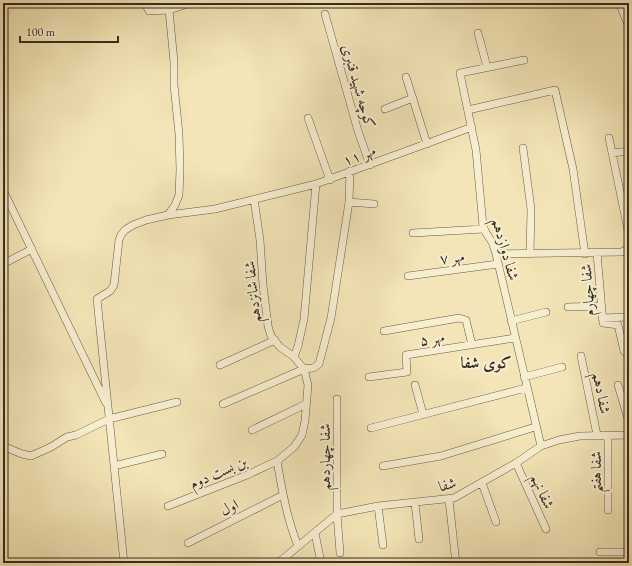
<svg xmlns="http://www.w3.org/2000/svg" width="632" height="566" font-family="'EB Garamond',Amiri,serif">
<rect width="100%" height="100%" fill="#f3e5b7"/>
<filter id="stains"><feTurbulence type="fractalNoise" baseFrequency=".005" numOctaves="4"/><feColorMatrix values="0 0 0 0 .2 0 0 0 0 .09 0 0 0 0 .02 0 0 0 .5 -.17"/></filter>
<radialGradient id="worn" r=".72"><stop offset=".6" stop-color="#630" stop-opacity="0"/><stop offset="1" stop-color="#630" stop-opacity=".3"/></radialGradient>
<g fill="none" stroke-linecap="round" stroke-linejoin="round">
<defs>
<path id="street" d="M145,3l4,8 20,-1 21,-7
M614,3l6,2 9,22
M620,5l9,2
M325,14l33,117 12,34
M478,33l9,34
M524,60l-64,13 16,77 7,76 3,7 6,9 4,12 45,192
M406,77l21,67
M385,109l28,-11
M468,110l87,-20 18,79 12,85
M308,118l22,62
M609,138l20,97
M523,148l8,61 -1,45
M612,153l17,-2
M3,190l103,213
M349,202l25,2
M168,215l7,-10 4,-10 1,-25 -1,-36 -5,-49v-23l-5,-52
M413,233l71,-4
M597,253l6,70 15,2 6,26 5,5
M496,254l126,-2 5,-3 2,-4
M3,264l29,-15
M408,276l90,-12
M568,307l33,-1
M602,318l27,-1
M511,321l35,-9
M384,331l75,-13 7,2 6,25
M581,356l16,79
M294,357l4,-11 6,-27 12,-135
M220,365l55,-25
M369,377l38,-5 -1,-17 109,-17
M524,377l38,-10
M415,385l8,29
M618,385l11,37
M337,399v115l3,39
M223,404l81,-35 9,-1 6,-4 12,-46 18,-116 1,-31
M371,428l155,-40
M252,430l54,-26
M608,435v75
M3,447h2l17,7 9,2 20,-9 16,-10 9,-2 33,-16 68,-17
M277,461c5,29 10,58 21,85
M516,463l30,66
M114,466l48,-12
M383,466l58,-10 94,-29
M482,483l14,39
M449,500l7,63
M415,503l4,36
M168,506l79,-31 30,-14 17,-14 8,-12 3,-14 3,-36 -4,-16 -11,-13 -13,-9 -9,-11 -3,-10 -5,-41 -3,-45 -6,-41
M378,506l5,39
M315,533l6,30
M188,543l95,-48
M600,552h29
M124,563l-27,-264 13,-8 4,-6 5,-45 2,-5 4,-5 8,-5 13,-5 22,-5 47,-6 101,-25 156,-57
M278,563l59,-49 41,-8 76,-8 62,-35 25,-17 18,-6 21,-4 49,-1
M550,563l21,-1"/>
</defs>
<use href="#street" stroke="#665a46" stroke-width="8"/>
<use href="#street" stroke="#f7eed0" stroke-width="7"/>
</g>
<g text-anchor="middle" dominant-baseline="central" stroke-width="4" stroke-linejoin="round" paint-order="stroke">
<g font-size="15" fill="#372c21" stroke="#f7eed0">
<text transform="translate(359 86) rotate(74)">کوچه شهید قنبری</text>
<text transform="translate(359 155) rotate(-20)">مهر ۱۱</text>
<text transform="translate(506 249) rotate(74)">شفا دوازدهم</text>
<text transform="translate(452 257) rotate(-7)">مهر ۷</text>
<text transform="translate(587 290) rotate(-94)">شفا چهارم</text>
<text transform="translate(252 292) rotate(-96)">شفا شانزدهم</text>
<text transform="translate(432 338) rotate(-9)">مهر ۵</text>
<text transform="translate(602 393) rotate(79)">شفا دهم</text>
<text transform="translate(324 457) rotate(-90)">شفا چهاردهم</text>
<text transform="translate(218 472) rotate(-23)">بن بست دوم</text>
<text transform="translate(595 472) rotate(-90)">شفا هفتم</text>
<text transform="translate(447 484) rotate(-17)">شفا</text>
<text transform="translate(543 491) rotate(66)">شفا نهم</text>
<text transform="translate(229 507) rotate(-27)">اول</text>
</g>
<g font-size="16" font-weight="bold" fill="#372c21" stroke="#f7eed0">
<text x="486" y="362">کوی شفا</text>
</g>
</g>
<rect width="632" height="566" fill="none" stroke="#f3e5b7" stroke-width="16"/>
<rect x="4" y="4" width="624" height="558" fill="none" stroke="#372c21" stroke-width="2"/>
<rect x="8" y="8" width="616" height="550" fill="none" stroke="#372c21"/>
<path d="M20 36v6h98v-6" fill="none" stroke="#372c21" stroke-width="2"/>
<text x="26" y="36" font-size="12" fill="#372c21" stroke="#f7eed0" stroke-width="3" paint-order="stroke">100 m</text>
<rect width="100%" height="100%" filter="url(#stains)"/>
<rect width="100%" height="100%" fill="url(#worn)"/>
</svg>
